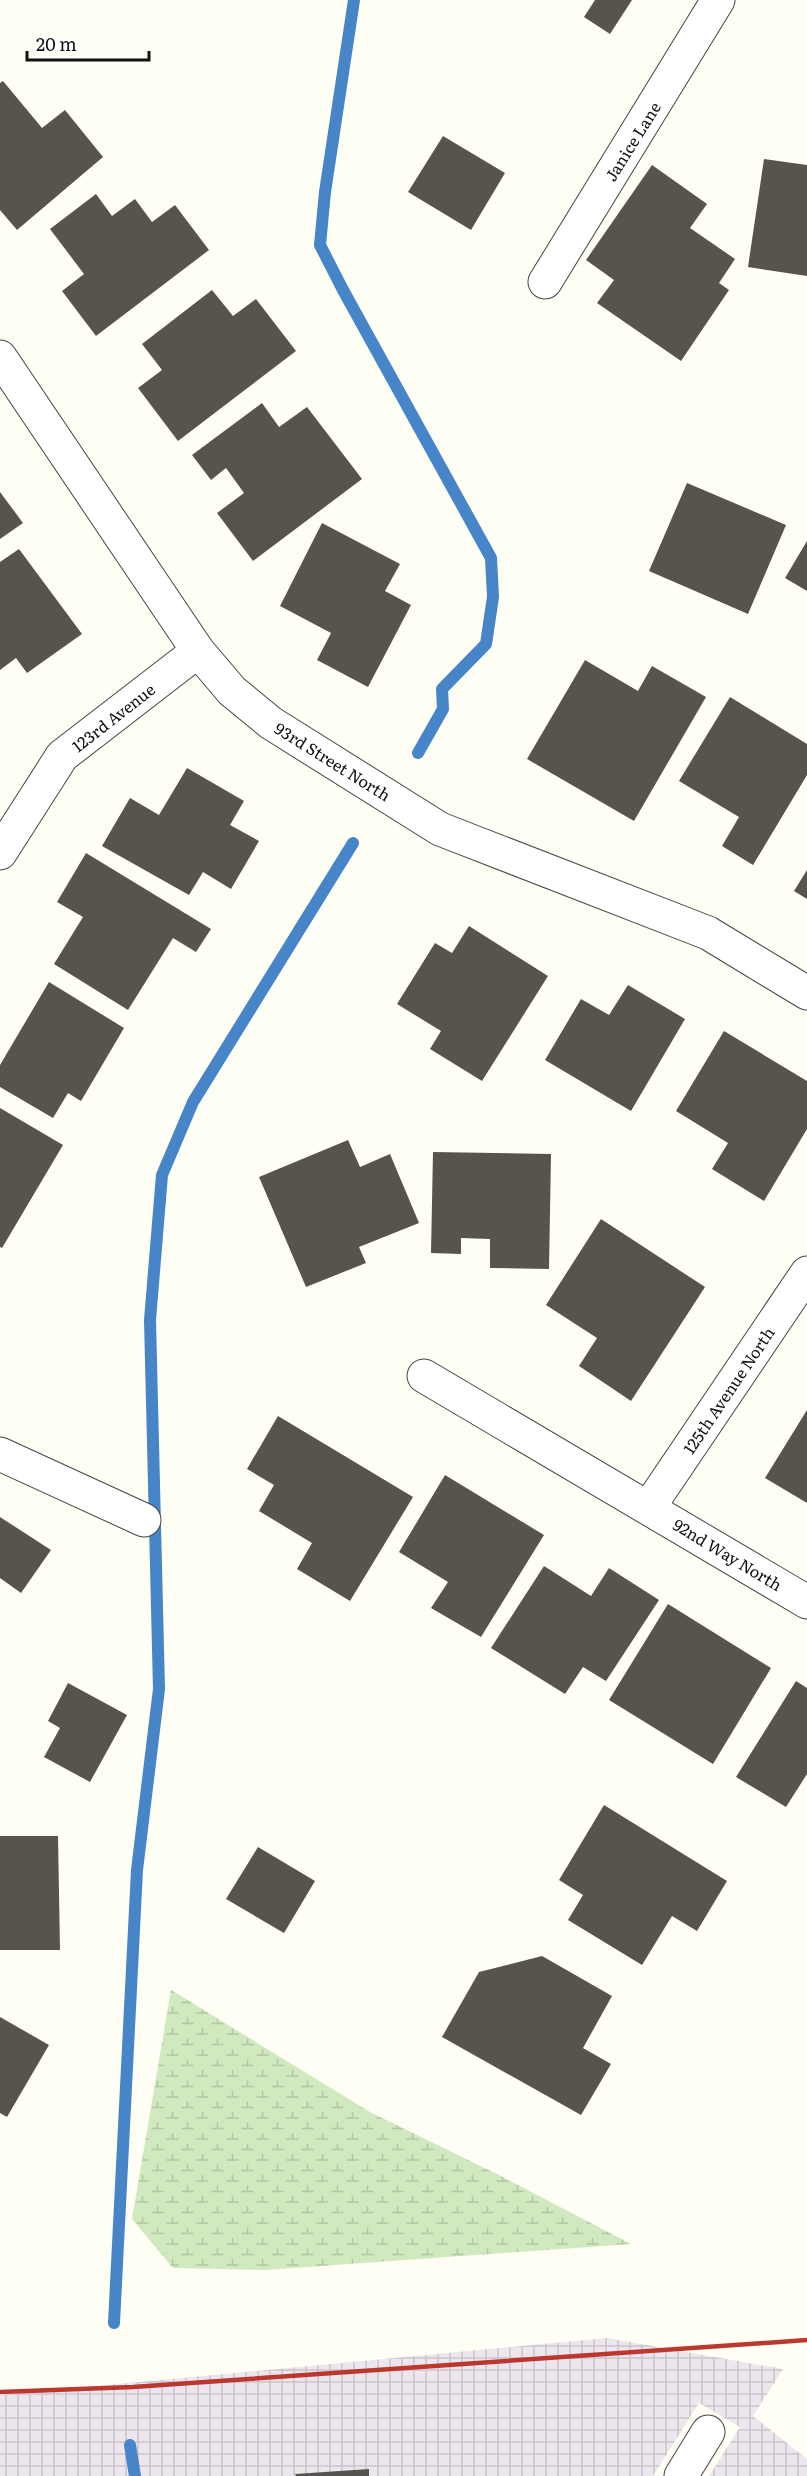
<svg xmlns="http://www.w3.org/2000/svg" width="807" height="2476" font-family="Literata,serif">
<defs>
<pattern id="industrial-grid" width="8" height="8" patternUnits="userSpaceOnUse" patternTransform="scale(1.5)"><rect width="8" height="8" fill="#eee6ee"/><path d="M0 4h8M4 0v8" fill="none" stroke="#cbc4cb"/></pattern>
<pattern id="wetland-marsh" width="20" height="14" patternUnits="userSpaceOnUse" patternTransform="scale(1.5)"><rect width="20" height="14" fill="#d0e9bf"/><path d="M1 5h8M5 5V1M11 12h8M15 12V8" fill="none" stroke="#b2c7a3"/></pattern>
</defs>
<rect width="100%" height="100%" fill="#fefef5"/>
<path fill="url(#industrial-grid)" d="M607,2338l176,31 -30,47 54,43v17h-98l31,-49 -41,-24 -46,73h-653v-81z"/>
<path fill="url(#wetland-marsh)" d="M171,1990l199,122 131,64 130,68 -366,26 -92,-2 -41,-49z"/>
<g fill="none" stroke-linecap="round" stroke-linejoin="round">
<path stroke="#4685c7" stroke-width="12" d="M354,0l-29,192 -5,53 23,45 148,268 2,39 -7,47 -44,45 1,20 -25,44
M114,2323l23,-453 22,-181 -9,-369 12,-145 31,-73 160,-259
M130,2445l5,31"/>
</g>
<path fill="#59534d" d="M595,0h37l-22,34 -26,-17z
M3,81l39,47 23,-18 38,47 -86,73 -17,-20v-127z
M443,136l62,37 -34,57 -63,-38z
M764,159l43,6v111l-59,-9z
M652,165l55,39 -17,24 45,31 -16,24 10,7 -48,71 -84,-58 17,-23 -28,-20z
M96,194l16,22 23,-17 17,23 23,-17 34,45 -113,86 -34,-45 22,-17 -34,-45z
M212,290l21,26 23,-17 40,52 -118,90 -40,-53 24,-18 -20,-26z
M262,403l17,24 28,-20 55,72 -109,82 -36,-48 27,-20 -18,-25 -15,12 -19,-25z
M687,483l99,42 -38,89 -99,-43z
M0,492l23,31 -23,16z
M322,523l78,41 -15,27 26,14 -43,82 -51,-27 14,-27 -51,-27z
M807,541v50l-22,-13z
M19,549l63,85 -55,39 -11,-15 -16,12v-108z
M585,660l53,31 14,-25 54,31 -72,124 -107,-62z
M730,697l77,47v31l-54,90 -31,-19 17,-29 -60,-36z
M187,768l57,33 -14,24 29,16 -28,48 -28,-17 -14,23 -87,-49 28,-48 29,17z
M86,853l125,76 -15,23 -23,-14 -45,72 -74,-46 29,-47 -26,-15z
M807,870v29l-13,-8z
M469,926l79,50 -66,105 -52,-32 11,-18 -44,-27 38,-61 17,10z
M49,982l75,46 -43,73 -13,-8 -15,25 -53,-31v-22z
M628,985l57,34 -54,92 -86,-51 36,-61 28,16z
M724,1031l83,50v48l-43,72 -52,-32 16,-26 -52,-32z
M0,1108l63,37 -61,103 -2,-1z
M348,1140l12,27 30,-13 29,69 -60,24 7,16 -60,24 -47,-110z
M433,1152l118,2 -2,115 -59,-1v-29l-29,-1v16l-30,-1z
M601,1219l104,68 -74,114 -52,-35 18,-28 -51,-33z
M807,1410v93l-42,-25z
M278,1416l135,81 -63,104 -53,-32 15,-26 -53,-32 15,-26 -27,-16z
M445,1475l99,60 -63,102 -50,-29 17,-26 -49,-30z
M0,1517l51,33 -30,43 -21,-15z
M544,1566l47,30 18,-28 50,32 -53,81 -23,-14 -18,27 -74,-46z
M668,1604l103,64 -58,96 -104,-64z
M796,1681l11,7v86l-21,33 -50,-30z
M68,1683l59,32 -37,67 -46,-25 16,-29 -12,-7z
M604,1805l123,76 -30,50 -25,-15 -30,49 -74,-45 15,-25 -24,-15z
M0,1836h58l2,114h-60z
M258,1847l57,34 -31,52 -58,-34z
M542,1956l70,40 -29,52 28,16 -30,51 -139,-78 37,-65z
M0,2017l49,28 -42,72 -7,-4z
M369,2469v7h-73l-1,-2z"/>
<g fill="none" stroke-linecap="round" stroke-linejoin="round">
<defs>
<path id="minor" d="M545,282l173,-282
M0,357l198,294 34,40 39,32 169,106 268,104 99,60
M0,853l62,-97 136,-105
M424,1376l383,226
M0,1454l144,66
M649,1507l158,-234
M681,2476l27,-44"/>
</defs>
<use href="#minor" stroke="#444" stroke-width="35"/>
<use href="#minor" stroke="#fff" stroke-width="33"/>
<path stroke="#bb382e" stroke-width="4.5" d="M0,2392l133,-5 674,-47"/>
</g>
<g text-anchor="middle" dominant-baseline="central" stroke-width="6" stroke-linejoin="round" paint-order="stroke">
<g font-size="16" fill="#111" stroke="#fff">
<text transform="translate(632 141) rotate(-58)">Janice Lane</text>
<text transform="translate(113 717) rotate(-38)">123rd Avenue</text>
<text transform="translate(333 761) rotate(32)">93rd Street North</text>
<text transform="translate(728 1390) rotate(-56)">125th Avenue North</text>
<text transform="translate(728 1554) rotate(31)">92nd Way North</text>
</g>
</g>
<path d="M27 51v9h122v-9" fill="none" stroke="#111111" stroke-width="3"/>
<text x="36" y="51" font-size="18" fill="#111111" stroke="#ffffff" stroke-width="4.5" paint-order="stroke">20 m</text>
</svg>
